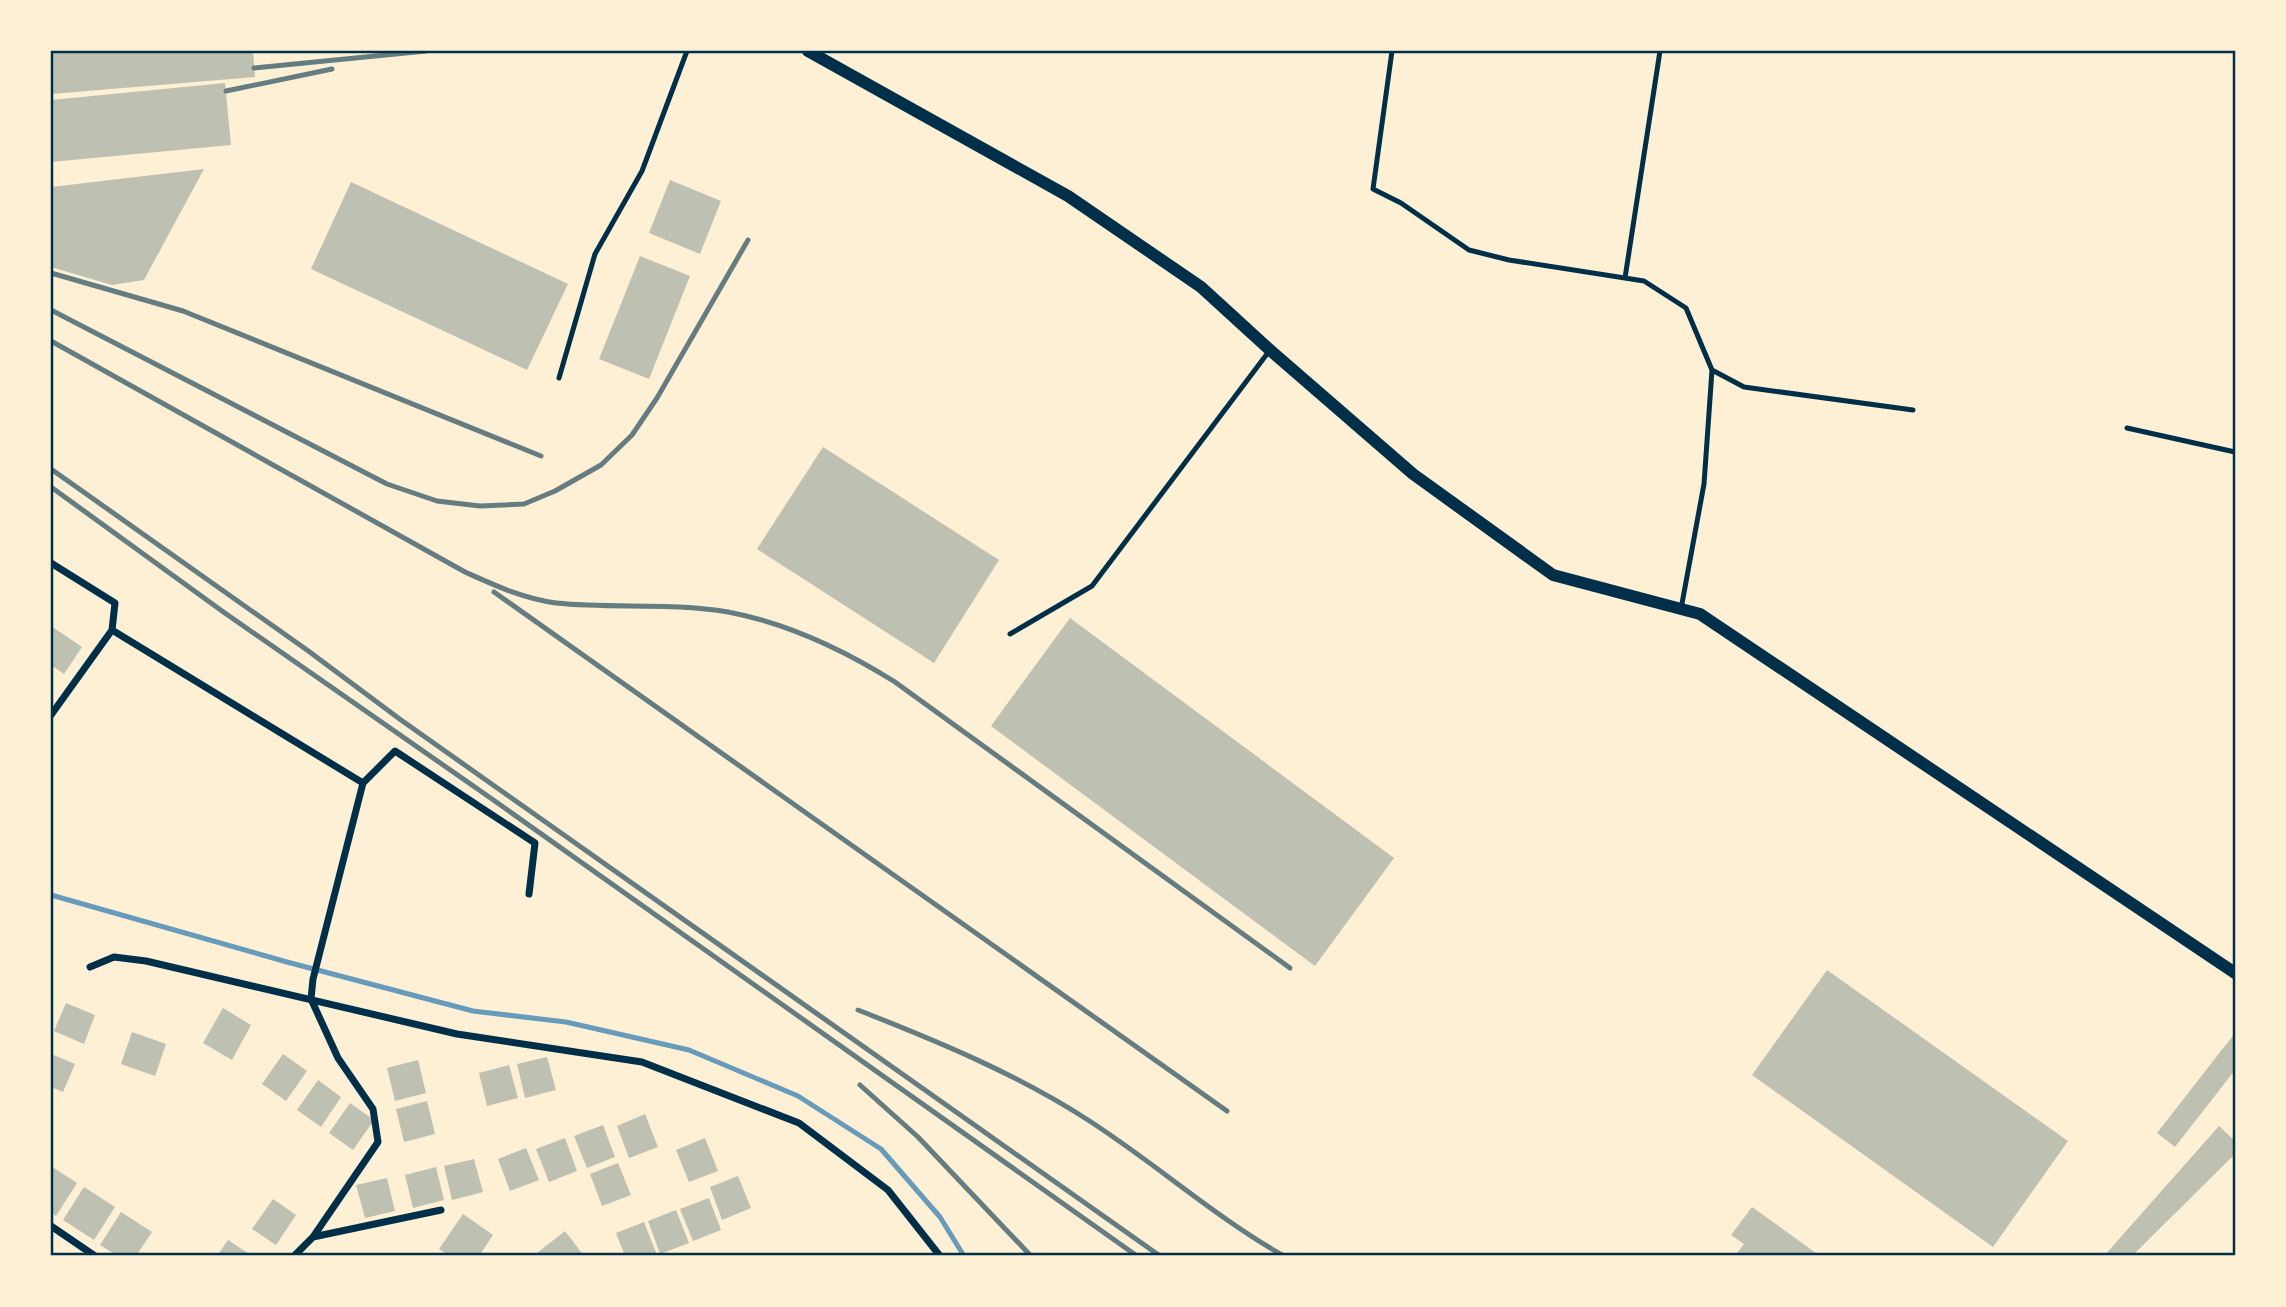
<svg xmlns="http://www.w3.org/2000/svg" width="2286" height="1307" font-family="'Zilla Slab',serif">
<rect width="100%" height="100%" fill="#fdf0d5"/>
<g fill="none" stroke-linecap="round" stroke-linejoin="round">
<path stroke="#669bbc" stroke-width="5" d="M51,895l236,67 186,49 93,11 123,28 109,46 83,53 59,68 24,39"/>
</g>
<path fill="#bec0b2" d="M51,51h202l2,26 -204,17z
M225,83l6,62 -180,17v-62z
M204,169l-60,111 -32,5 -61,-18v-80z
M670,180l51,21 -21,53 -51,-21z
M351,182l217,102 -41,86 -216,-101z
M640,256l50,20 -41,103 -50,-20z
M823,447l176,113 -65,103 -177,-114z
M1070,618l324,240 -79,108 -324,-240z
M51,626l31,21 -18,27 -13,-9z
M1827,970l241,171 -75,106 -241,-172z
M66,1003l29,12 -11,29 -30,-13z
M223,1008l28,17 -19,35 -29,-17z
M132,1032l34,12 -11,32 -34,-12z
M2235,1033v37l-60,77 -18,-14z
M51,1054l24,10 -12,28 -12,-5z
M283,1054l24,17 -21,30 -24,-17z
M547,1057l9,33 -31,8 -8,-34z
M418,1060l8,33 -31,8 -8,-33z
M509,1065l9,33 -31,8 -8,-33z
M318,1080l23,17 -20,30 -24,-17z
M427,1101l8,33 -31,8 -8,-33z
M350,1103l24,17 -21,30 -24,-17z
M645,1114l13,33 -29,11 -12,-32z
M603,1125l12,32 -28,11 -13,-32z
M2219,1126l16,15v13l-103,102h-28z
M565,1138l12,33 -28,11 -13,-33z
M705,1138l13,33 -29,11 -13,-32z
M526,1148l13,32 -29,11 -12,-32z
M474,1159l9,33 -31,8 -8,-34z
M618,1163l13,32 -29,11 -12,-32z
M51,1166l26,17 -21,33 -5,-4z
M436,1167l8,33 -31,8 -8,-33z
M738,1176l13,32 -29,12 -12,-33z
M387,1178l8,33 -30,7 -9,-33z
M84,1187l31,20 -21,33 -31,-20z
M709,1198l12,32 -28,11 -13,-32z
M273,1199l23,16 -20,30 -24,-16z
M1752,1207l39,28 29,21h-85l9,-12 -13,-9z
M676,1210l13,33 -29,11 -12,-33z
M121,1212l31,20 -16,24h-18l-18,-11z
M463,1214l30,21 -14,21h-29l-11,-7z
M644,1222l13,33 -32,1 -9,-23z
M565,1231l19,25h-45l-2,-3z
M228,1240l24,16h-35z"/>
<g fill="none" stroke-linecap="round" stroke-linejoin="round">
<path stroke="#003049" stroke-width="5" d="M1392,51l-19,138 28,14 68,47 40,10 135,21 42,27 26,62 -8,114 -23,125
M1625,278l35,-227
M1712,370l32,17 169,23
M559,378l36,-124 47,-83 45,-120
M2127,428l108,24
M1010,634l82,-48 178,-236"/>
<path stroke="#003049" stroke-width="7" d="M51,563l64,40 -3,27 251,153 32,-32 140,92 -6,51
M51,715l61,-85
M90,967l24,-10 32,4 311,73 185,28 157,61 89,67 52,66
M51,1226l44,30
M313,1237l128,-27
M294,1256l19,-19 65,-95 -5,-33 -35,-51 -27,-59 2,-20 50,-196"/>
<path stroke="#003049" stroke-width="12" d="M808,51l260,145 133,91 69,63 143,124 140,101 147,39 535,359"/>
<path stroke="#657d81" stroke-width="5" d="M254,68l172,-17
M226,91l106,-22
M51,273l132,38 358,145
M51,310l336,174 50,17 43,5 44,-2 31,-13 46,-26 31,-30 25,-37 91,-158
M51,341l414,231c29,13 59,27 91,31 57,6 115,-1 172,9 59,11 116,38 167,70l395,286
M51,469l256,181 94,70 759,536
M51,487l171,124 270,188 645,457
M494,592l733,519
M858,1010c79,31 159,64 230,110 67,43 127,97 196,136
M860,1085l58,52 113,119"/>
</g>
<rect width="2286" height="1307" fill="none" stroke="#fdf0d5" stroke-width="105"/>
<rect x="52" y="52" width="2182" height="1202" fill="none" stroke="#003049" stroke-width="2.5"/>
</svg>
